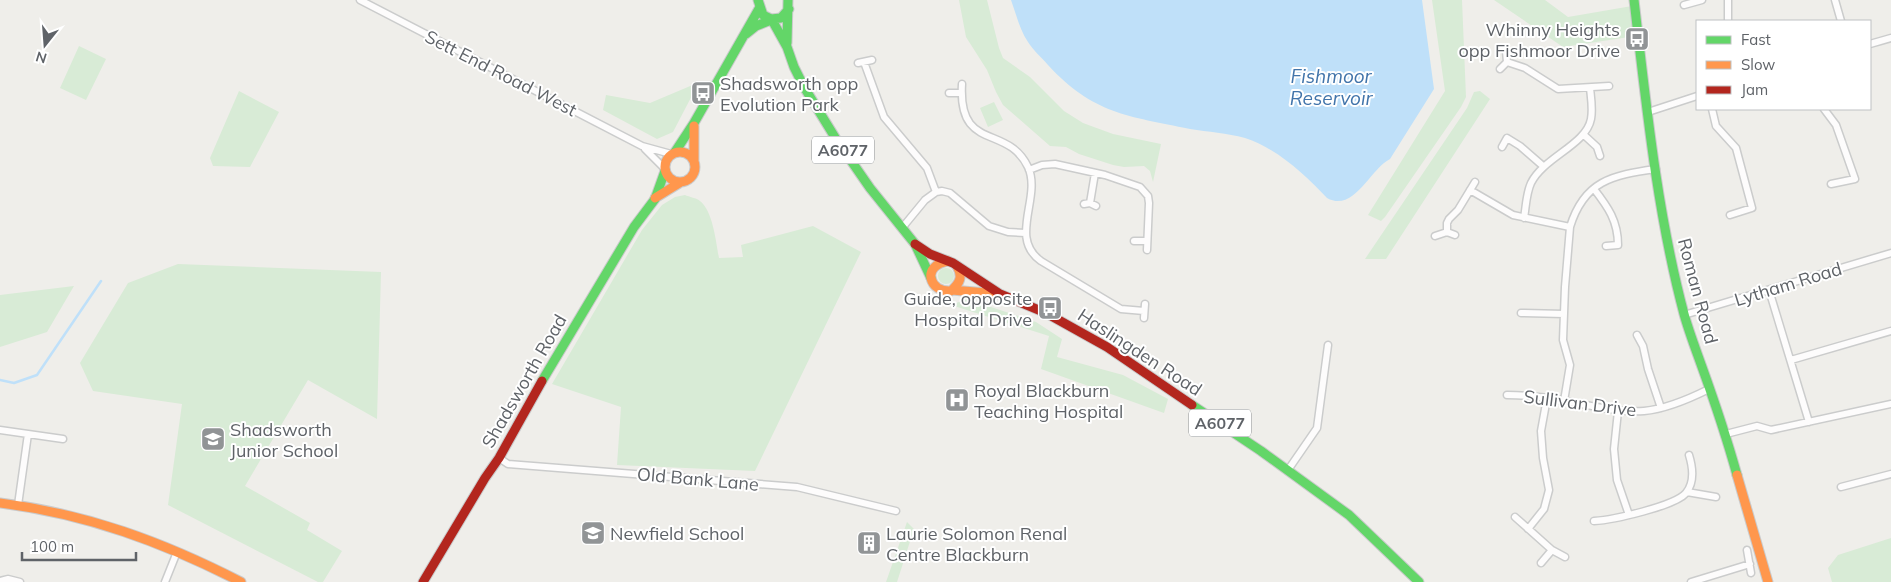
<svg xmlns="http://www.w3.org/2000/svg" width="1891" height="582" font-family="Mulish,sans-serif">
<rect width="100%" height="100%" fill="#efeeea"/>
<path fill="#d8ebd6" d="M959,0h28l12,48 4,10 27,19 34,34 19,12 30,11 48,10 -8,38 -3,-11 -6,-5 -20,1 -11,-2 -34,-11 -13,-7 -16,-1 -8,-7 -39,-34 -7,-13 -9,-22 -21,-33z
M1432,0h30l4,97 -5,10 -76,110 -4,4 -13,-6 77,-124z
M1494,0h51l23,17 64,-11 4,30 -73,11z
M79,46l27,13 -20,41 -26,-12z
M695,84l2,2 -24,46 -16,7 -54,-29 3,-15 44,8z
M239,91l40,21 -29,55 -37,-1 -3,-8z
M1480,91l10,8 -104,160h-21l102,-151 7,-16z
M994,102l9,18 -15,7 -8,-19z
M685,195c4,2 12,3 15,6 13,10 16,41 19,57l24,-1 -2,-12 72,-19 48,26 -106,219 -138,-6 4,-58 -69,-23 90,-154 20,-25 13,-8z
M178,264l203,8 -4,147 -69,-39 -63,106 65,37 -3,7 35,21 -19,31h-5l-150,-77 14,-101 -89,-13 -13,-28 48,-80z
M938 276a8 8 0 1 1 16 0a8 8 0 1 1-16 0Z
M74,286l-27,46 -47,15v-52z
M967,299l69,23 26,17 -5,18 66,18 45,24 -4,14 -123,-44 8,-33 -98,-31z
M907,522l7,7 -17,53h-11z
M1891,538v44h-59l-4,-14 10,-13z"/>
<path fill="#bfe0f9" d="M1011,0h411l12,89 -44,70c-20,10 -36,54 -63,39 -22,-23 -49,-49 -82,-60 -18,-5 -37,-6 -55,-9 -62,-13 -97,-15 -142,-64 -6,-7 -15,-15 -20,-23 -8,-12 -12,-28 -17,-42z"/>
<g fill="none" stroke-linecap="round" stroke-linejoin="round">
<path stroke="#bfe0f9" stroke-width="2.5" d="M0,380l14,3 23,-8 64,-94"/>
<defs>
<path id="street" d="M360,0l282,146 29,8
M1728,0v21
M1835,0l6,21
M1684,5l18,-5
M1870,44l21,-6
M864,62l20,55 43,51 9,24 -11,8 -23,28
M1507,62l18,6 33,21 51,-3
M858,63l14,-3
M1500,69l7,-7 -1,-11
M962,84c-4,69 45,39 66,83 14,30 -20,71 13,94l80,48 23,2
M949,93h12
M1712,109l4,17 20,22 16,60 -22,7
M1824,109l12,16 19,54 -24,5
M1648,112l49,-16
M1584,135l13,12 3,9
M1502,147l5,-9 13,8 23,20
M645,149l19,19
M1029,170l13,-5 13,-1 50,11 35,12 8,9 1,7 -2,47
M1594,189c14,18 24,32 24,56l-12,1
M1470,190l43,25 57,12
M936,192l6,-1 8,2 39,33 19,6 17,1
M1090,203l5,-30
M1084,204l6,-1 6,3
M1524,218c2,-11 2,-24 7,-35 13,-26 55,-38 60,-64 2,-10 0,-21 -1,-31
M1447,232v-9l2,-4 9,-9 17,-28
M1435,236l12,-4 8,3
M1134,241h13
M1769,290l40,132
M1521,313l43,1
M1684,315l207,-62
M1144,318l1,-14
M1637,335l6,11 5,23 13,39
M1791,360l100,-29
M1507,395c19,0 38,2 57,6 26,4 53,12 80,10 22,-2 45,-12 65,-22
M1564,401l6,-36 -7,-25 2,-53 5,-60c14,-46 42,-52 86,-58
M1618,411l-4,38 3,31 12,35
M0,430l63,9
M1726,434l31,-8 14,4 120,-26
M499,458l9,6 289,23 99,24
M1288,470l29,-42 11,-83
M1841,487l50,-13
M1687,492l29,5
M18,505l10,-71
M1515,517l37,33 13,7
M1594,521c19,-1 81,-15 92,-28 9,-11 7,-25 3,-38
M1528,529l16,-20 5,-19 -6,-32 -2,-27 6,-33
M1747,550l4,23
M1541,563l11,-13
M0,581l8,-2 12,3
M165,582l12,-30
M1691,582l59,-18"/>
<path id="fast" d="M758,0l5,15 8,4 10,-1 8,-9
M1634,0c12,103 23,213 50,314 5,18 12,36 18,53 13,36 25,72 35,108
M772,20l15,27 7,20 10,20 32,52 34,49 45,56 16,34
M746,34l10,-8 15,-6
M787,43l1,-43
M675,152l19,-29 66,-116
M542,381l92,-154 21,-28 10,-28
M1192,405l69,46 88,64 70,67"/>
<path id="slow" d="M694,126v34
M665 167a15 15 0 1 1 30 0a15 15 0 1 1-30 0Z
M655,198l26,-16
M948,261c-28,5 -18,32 3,30 9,-8 12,-14 6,-25
M952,290l46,4
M1737,475l31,107
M0,503c87,11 163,39 241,79"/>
<path id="jam" d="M915,244l15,10 23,9 47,31 46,19 61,34 85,58
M423,582l62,-104 14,-20 43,-77"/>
</defs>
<use href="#street" stroke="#cbcccc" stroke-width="9"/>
<use href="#fast" stroke="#cacacb" stroke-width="11"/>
<use href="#slow" stroke="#cacacb" stroke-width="11"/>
<use href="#jam" stroke="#cacacb" stroke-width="11"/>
<use href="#street" stroke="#fdfcfc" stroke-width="6"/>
<use href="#fast" stroke="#63d668" stroke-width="9"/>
<use href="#slow" stroke="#ff974d" stroke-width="9"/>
<use href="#jam" stroke="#b3261e" stroke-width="9"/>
</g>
<defs>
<symbol id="bus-square" viewBox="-11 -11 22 22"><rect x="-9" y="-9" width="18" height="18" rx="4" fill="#919496" stroke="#fff"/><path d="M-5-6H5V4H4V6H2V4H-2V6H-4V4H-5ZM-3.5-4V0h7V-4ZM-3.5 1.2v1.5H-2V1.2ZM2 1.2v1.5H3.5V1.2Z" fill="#fff"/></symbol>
<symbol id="hospital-square" viewBox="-11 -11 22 22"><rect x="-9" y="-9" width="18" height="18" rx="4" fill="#919496" stroke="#fff"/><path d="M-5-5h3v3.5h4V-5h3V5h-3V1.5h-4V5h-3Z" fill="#fff"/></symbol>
<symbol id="school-square" viewBox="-11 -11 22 22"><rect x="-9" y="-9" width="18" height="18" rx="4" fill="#919496" stroke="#fff"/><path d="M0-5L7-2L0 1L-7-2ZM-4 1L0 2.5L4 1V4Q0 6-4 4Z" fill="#fff"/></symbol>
<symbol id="building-square" viewBox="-11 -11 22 22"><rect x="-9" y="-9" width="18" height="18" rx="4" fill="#919496" stroke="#fff"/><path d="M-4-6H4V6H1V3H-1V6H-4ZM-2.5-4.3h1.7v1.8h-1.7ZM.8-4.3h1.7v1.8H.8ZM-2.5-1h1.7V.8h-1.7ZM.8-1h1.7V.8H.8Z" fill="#fff"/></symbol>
</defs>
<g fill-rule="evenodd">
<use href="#bus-square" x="1623" y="25" width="28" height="28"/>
<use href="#bus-square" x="689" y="79" width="28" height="28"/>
<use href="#bus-square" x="1036" y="294" width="28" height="28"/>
<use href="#hospital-square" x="943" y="386" width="28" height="28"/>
<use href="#school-square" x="199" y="425" width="28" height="28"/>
<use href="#school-square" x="579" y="519" width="28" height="28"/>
<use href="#building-square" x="855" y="529" width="28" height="28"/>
</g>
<g text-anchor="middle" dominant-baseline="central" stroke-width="4" stroke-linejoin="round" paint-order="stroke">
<g fill="#fff" stroke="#8f9295" stroke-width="1">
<rect x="812" y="136.5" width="62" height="27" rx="4"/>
<rect x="1189" y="409.5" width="62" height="27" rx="4"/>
</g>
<g font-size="16" font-weight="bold" fill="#5f6368">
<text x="843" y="150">A6077</text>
<text x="1220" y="423">A6077</text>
</g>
<g font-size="18" fill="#5f6368" stroke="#fff" text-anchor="start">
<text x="1620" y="29" text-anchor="end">Whinny Heights<tspan x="1620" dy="21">opp Fishmoor Drive</tspan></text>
<text x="720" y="83">Shadsworth opp<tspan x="720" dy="21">Evolution Park</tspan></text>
<text x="1032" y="298" text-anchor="end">Guide, opposite<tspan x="1032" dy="21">Hospital Drive</tspan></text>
<text x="974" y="390">Royal Blackburn<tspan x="974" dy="21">Teaching Hospital</tspan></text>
<text x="230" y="429">Shadsworth<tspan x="230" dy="21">Junior School</tspan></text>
<text x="610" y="533">Newfield School</text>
<text x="886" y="533">Laurie Solomon Renal<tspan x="886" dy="21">Centre Blackburn</tspan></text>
</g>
<g font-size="18" fill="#5f6368" stroke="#fff">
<text transform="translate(501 73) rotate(27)">Sett End Road West</text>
<text transform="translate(1788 284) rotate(-17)">Lytham Road</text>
<text transform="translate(1698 291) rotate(75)">Roman Road</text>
<text transform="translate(1140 352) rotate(33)">Haslingden Road</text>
<text transform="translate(524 381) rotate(-60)">Shadsworth Road</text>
<text transform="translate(1580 403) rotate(7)">Sullivan Drive</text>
<text transform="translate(698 479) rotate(5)">Old Bank Lane</text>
</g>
<g font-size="19" font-style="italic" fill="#4174aa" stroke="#fff">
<text x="1331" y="76">Fishmoor<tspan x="1331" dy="22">Reservoir</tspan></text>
</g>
</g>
<rect x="1696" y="20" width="175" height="90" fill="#ffffff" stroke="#bfc1c3"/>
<rect x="1706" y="36" width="25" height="8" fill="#63d668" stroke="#bfc1c3"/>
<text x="1741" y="45" font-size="15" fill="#5f6368">Fast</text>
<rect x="1706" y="61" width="25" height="8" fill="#ff974d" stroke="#bfc1c3"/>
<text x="1741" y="70" font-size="15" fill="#5f6368">Slow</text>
<rect x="1706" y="86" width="25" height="8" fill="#b3261e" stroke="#bfc1c3"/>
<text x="1741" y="95" font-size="15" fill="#5f6368">Jam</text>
<g transform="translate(45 45) rotate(197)" stroke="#ffffff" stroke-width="4" paint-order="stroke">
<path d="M0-4L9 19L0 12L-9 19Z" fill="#5f6368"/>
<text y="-8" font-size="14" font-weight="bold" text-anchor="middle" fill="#5f6368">N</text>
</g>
<path d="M22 552v8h114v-8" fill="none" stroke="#5f6368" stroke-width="2.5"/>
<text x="30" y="552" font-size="15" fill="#5f6368" stroke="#ffffff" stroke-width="4" paint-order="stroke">100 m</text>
</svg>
